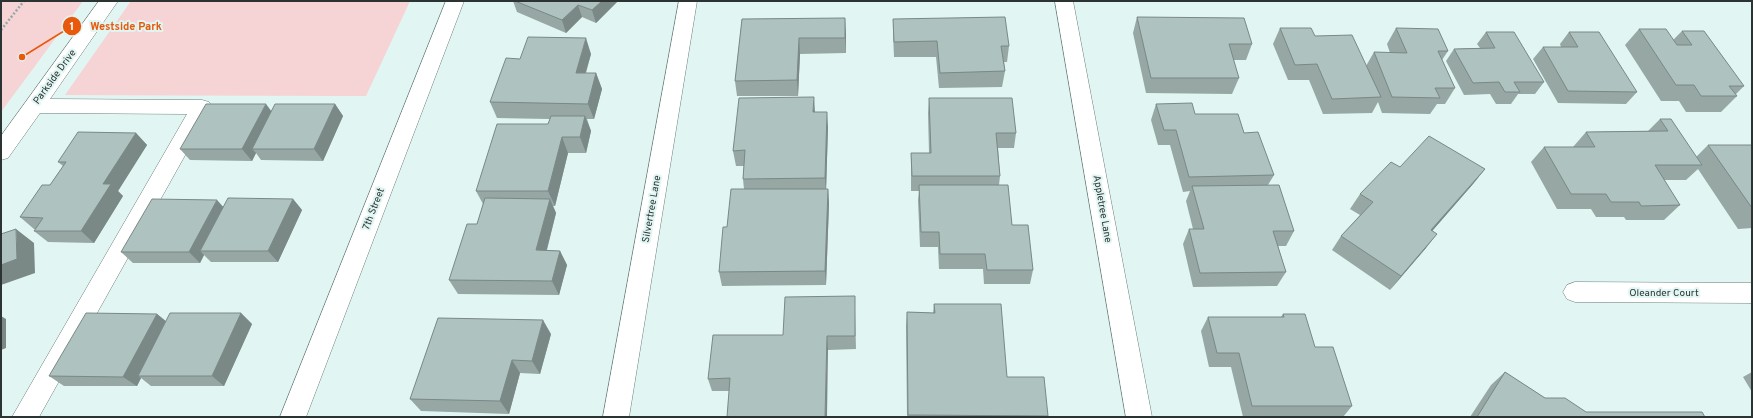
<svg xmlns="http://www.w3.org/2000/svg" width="1753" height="418" font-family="Overpass,sans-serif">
<rect width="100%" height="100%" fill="#e1f5f2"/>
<path fill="#f6d3d5" d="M1,1h82l-82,111z
M131,1h279l-44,95 -301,-1z"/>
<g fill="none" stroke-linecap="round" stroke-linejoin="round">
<defs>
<path id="minor" d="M99,1h19l-68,98 152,1 7,2 3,5 -173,310h-27l175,-303 -147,-1 -32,45 -7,2v-24z
M446,1h18l-158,416h-26z
M679,1h18l-68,416h-26z
M1055,1h18l79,416h-26z
M1575,282l177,1v20l-177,-1 -8,-3 -4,-7 4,-7z"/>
</defs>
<use href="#minor" stroke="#6c7e7b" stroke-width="1"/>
<path stroke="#97a6a4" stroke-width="2.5" stroke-dasharray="2 2" stroke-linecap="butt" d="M1,30l23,-29"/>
<use href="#minor" fill="#fff" fill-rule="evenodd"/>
</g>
<path fill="#96a7a4" d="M513,1h105l-22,22 -14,-6 -16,16 -49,-21z
M1137,17l115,27 -6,16h-13l6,18 -7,16 -86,-1 -13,-60z
M742,19l104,15v19l-46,1 -2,42h-61l-2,-15z
M893,19l116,27 -2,16h-3l1,9 -3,16 -63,1 -3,-31h-42l-1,-23z
M1280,28l35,8 51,30 8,-14 16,1 -3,-9 9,-16 52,23 -6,9 13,28 -10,16h-8l-7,10 -48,-1 -4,-11 -6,11 -49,1 -14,-34h-21l-15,-36z
M1639,29l34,11 9,-9 62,55 -9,9 2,1 -16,16h-35l-7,-11h-18l-36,-56z
M1486,32l58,50 -9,12h-17l-7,10h-15l-6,-10 -26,1 -18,-34 8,-12 26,-1 -3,-4z
M1569,32l68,60 -11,12 -68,-1 -25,-44 10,-12h18l-1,-3z
M591,54l-5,19h10l6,16 -8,30h-7l4,12 -5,22h-18l-13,53h-2l3,7 -9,37 13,1 7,14 -8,30 -101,-1 -9,-14 28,-56 6,-20 -7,-13 72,-67 2,-5 -53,-1 -7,-16 30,-43z
M929,98l87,35 -2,15h-16l2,28 -1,9 13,40 21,45 -3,14h-46l-1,-15h-44l-1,-22h-18l-2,-47 1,-9h-8v-38h18l-1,-40z
M335,104l8,12 -20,45 -62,-1 -5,-7 -4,8 -62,-1 -10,-11 91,-38z
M1156,104l39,10 49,19 30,42 -6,10 26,46 -8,15h-8l8,26 -9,14 -84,1 -10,-43 6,-15h4l-7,-28 4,-10 -7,1 -13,-47h-12l-7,-25z
M815,112l13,15 -2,62h2l1,15 -3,81 -104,1 -3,-14 8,-45 17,-38 -1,-10 1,-13h-8l-3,-15z
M1660,119l36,38 12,-12h44v83l-14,1 -40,-60 -12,11h-22l16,25 -16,15h-38l-2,-3h-28l-5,-8h-34l-26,-47 13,-15h29l13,-15 62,-1z
M136,133l11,12 -29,46 5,5 -29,47 -46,-1 -14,-11 2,-2h-2l-14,-12 30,-32 13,-19 -5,-4z
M1400,167l85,2 -12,15 -41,47 -6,17 -36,42 -58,-40 9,-14 19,-21 -10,-6 10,-15z
M293,199l9,11 -24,52h-67l-7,-7 -4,8h-67l-12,-11 102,-45z
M934,304l73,73 41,39v1h-141l-1,-91 1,-14 26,1z
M855,309l1,40 -28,1 -99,41h-17l-4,-12 75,-44z
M241,313l11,11 -28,62h-73l-10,-8 -4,8h-73l-15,-10 108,-62 9,7z
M1283,314l32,33 37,59 -9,11h-100l-12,-50h-22l-8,-36 7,-14h73z
M551,334l-11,40 -20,-1 -11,41 -88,-3 -11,-12z
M1505,372l40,26 41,14 119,5h-235l21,-32z
M1752,372v20l-9,-15z"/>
<path fill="#7a8886" d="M602,1h16l-22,22 -4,-13z
M578,5l4,12 -16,16 -4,-13z
M845,18l1,16v19l-1,-15z
M586,38l5,16 -10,34 -5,-15z
M799,38l1,16 -2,42 -1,-16z
M596,73l6,16 -8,30 -6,-15z
M814,97l1,15h-2z
M266,104l9,12 -23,33 4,4 -4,8 -10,-12z
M335,104l8,12 -20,45 -9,-12z
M827,112l1,15 -2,66 -1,-15z
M585,116l6,15 -5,22 -6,-16z
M136,133l11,12 -29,46 5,5 -29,47 -13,-12 22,-47z
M562,137l6,16 -13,53 -7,-15z
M1485,169l-12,15 -53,61 11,-15z
M828,189l1,15 -3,81 -1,-14z
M293,199l9,11 -24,52 -10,-11z
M550,199l6,14 -13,51 -7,-14z
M217,200l10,11 -27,40 4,4 -4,8 -11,-11z
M16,229l18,14 1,30 -34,12v-53l16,13z
M1437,234l-11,14 -36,42 11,-14z
M560,251l7,14 -8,30 -7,-14z
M241,313l11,11 -28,62 -12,-10z
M157,314l12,10 -31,52 3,2 -4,8 -14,-9z
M1,316l5,3v29l-5,2z
M543,320l8,14 -11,40 -8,-13z
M827,336l1,14 -1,67h-2z
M512,360l8,13 -11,41 -9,-13z"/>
<path fill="#aec2bf" stroke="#7a8886" d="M515,1h87l-10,9 -14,-5 -16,15z
M1005,17l4,29h-8l4,25 -65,2 -3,-32 -43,1 -1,-23z
M1137,17l107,1 8,26h-23l10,34h-88z
M845,18v20h-46l-2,42 -62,1 7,-62z
M1280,28h31l4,8 37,-1 29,62 -49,2 -15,-35 -22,1z
M1396,28l42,1 10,22h-10l17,37h-20l5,10 -48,-1 -18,-45 33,1z
M1639,29h27l11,16h15l-10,-14h22l40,55h-15l8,10h-36l-7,-11h-18z
M1486,32h28l30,50h-30l6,10h-15l-6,-10 -26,1 -19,-34 41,-1z
M1569,32h30l38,60 -69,-1 -25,-44h35z
M528,37l58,1 -10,35h20l-8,31 -98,-2 16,-44 14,1z
M814,97l-1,15h14l-2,66 -82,1 2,-29 -12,1 6,-53z
M929,98h83l4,35h-20l4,43h-88l-1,-23h20z
M1192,103l3,11h43l6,19 14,-1 16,43 -85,2 -13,-47h-12l-8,-26z
M206,104h60l-24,45h-62z
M275,104h60l-21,45h-62z
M551,116h34l-5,21h-18l-14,54h-72l21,-67h51z
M1660,119h11l31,46h-47l25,40 -39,1 -2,-4h-28l-5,-8h-35l-27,-47h51l-9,-15 82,-1z
M78,132l58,1 -33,51h8l-30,47h-47l9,-13 -23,-1 22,-32h8l16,-23h-8z
M1429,136l56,33 -54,61 6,4 -36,42 -60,-40 32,-34 -13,-8 31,-32 9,5z
M1708,145h44v63z
M919,185h89l4,40h16l5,45h-46l-2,-16h-45l-1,-22h-18z
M1279,185l15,46h-21l13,41 -86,1 -11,-44h15l-12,-43z
M731,189h97l-3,82 -106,1 4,-45h4z
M228,198l65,1 -25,52h-68z
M485,198l65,1 -14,51 24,1 -8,30 -103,-1 18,-56h10z
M152,199l65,1 -28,52h-68z
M16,229l1,30 -16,6v-31z
M855,296v40h-28l-2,81h-98l3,-39 -22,1 5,-44h70l2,-38z
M934,304h67l6,73h37l4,39 -140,-1 -1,-103 28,1z
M86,313l71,1 -34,63 -74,-1z
M170,313h71l-29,63h-74z
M1283,314h22l10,33h18l19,59h-100l-13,-53h-22l-9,-36h76z
M438,318l105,2 -11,41 -20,-1 -12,41 -90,-2z
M1505,372l40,26h20l21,14h116l3,5h-228z"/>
<g text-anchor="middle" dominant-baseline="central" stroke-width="4" stroke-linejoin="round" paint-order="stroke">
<g font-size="10" fill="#2c3433" stroke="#e1f5f2">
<text transform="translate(55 77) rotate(-54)">Parkside Drive</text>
<text transform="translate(374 209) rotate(-69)">7th Street</text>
<text transform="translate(652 209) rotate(-80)">Silvertree Lane</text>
<text transform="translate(1102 209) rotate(80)">Appletree Lane</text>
<text x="1664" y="293">Oleander Court</text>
</g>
</g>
<path fill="none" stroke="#e8590c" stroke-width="1.5" d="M22 57L72 26"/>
<g fill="#e8590c" stroke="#e1f5f2" stroke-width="1.5">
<circle cx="22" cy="57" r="4"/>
<circle cx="72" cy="26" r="10"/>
</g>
<g font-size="12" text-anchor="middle" font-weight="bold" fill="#fff">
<text x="72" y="30">1</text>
</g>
<g font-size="11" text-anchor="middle" font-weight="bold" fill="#e8590c" stroke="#e1f5f2" stroke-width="4" stroke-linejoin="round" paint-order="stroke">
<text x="126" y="30">Westside Park</text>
</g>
<rect width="1753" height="418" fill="none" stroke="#2c3433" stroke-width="4"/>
</svg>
